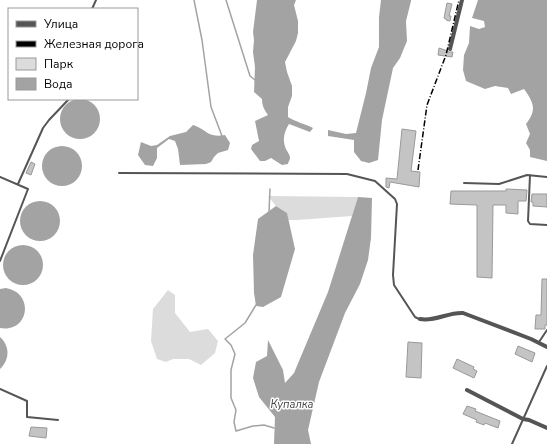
<svg xmlns="http://www.w3.org/2000/svg" width="547" height="444" font-family="'Nunito Sans',sans-serif">
<rect width="100%" height="100%" fill="#fff"/>
<path fill="#dcdcdc" d="M268,196l90,1 -6,19 -55,4h-9l-1,-7 -11,-7z
M168,290l7,5v18l15,19 18,-3 10,12 -3,12 -14,12 -12,-6h-16l-7,3 -9,-3 -6,-18 2,-32z"/>
<path fill="#a3a3a3" d="M257,0h39l-2,5 4,16v12l-2,8 -11,21 2,10 5,14v10l-4,11v10c8,5 17,7 25,11l-3,4 -21,-8c-5,8 -7,16 -3,25 1,3 4,5 4,9 0,2 -2,4 -2,6l-6,1 -11,-7 -6,3h-5l-9,-12 1,-4 7,-4 -4,-20 13,-6c-4,-6 -6,-9 -6,-16l-8,-7 1,-25 -2,-15 1,-12 -1,-8z
M381,0h30v1l-5,20 1,20 -7,17 -7,10 -11,52 -4,40 -9,3 -8,-2 -7,-9v-12l-26,-4v-6l18,4 10,-1 10,-40 5,-25 8,-21v-30z
M478,0h69v161l-17,-4v-7l-4,-7 4,-9 -4,-10c11,-14 8,-21 -2,-35l-13,5 -3,-6 -13,-2 -10,3 -19,-8 -3,-11 1,-15 5,-12 1,-17 9,3 6,-2 -1,-6 -12,-3z
M60 119a20 20 0 1 1 40 0a20 20 0 1 1-40 0Z
M193,125c15,5 14,13 32,10l5,8 -2,7 -10,3 -4,4 -3,5 -5,2 -26,1 -2,-16 -3,-8 -6,-2 -12,9v10l-4,8 -8,-1 -7,-10 3,-13 10,4 6,-1 13,-9 16,-4z
M42 166a20 20 0 1 1 40 0a20 20 0 1 1-40 0Z
M358,197l14,1 -1,40 -3,22 -8,24 -15,29 -26,69 -11,48 3,14h-37l1,-27 -16,-20 -6,-19 3,-16 11,-6 1,-16 15,30 2,13 9,-10 34,-81z
M20 221a20 20 0 1 1 40 0a20 20 0 1 1-40 0Z
M276,206l11,7 8,36 -14,48 -18,10 -7,-1 -2,-13 -1,-38 5,-36z
M3 265a20 20 0 1 1 40 0a20 20 0 1 1-40 0Z
M6,288c29,5 23,45 -6,40v-39z
M0,337c10,9 10,22 0,32z"/>
<g fill="none" stroke-linecap="round" stroke-linejoin="round">
<path stroke="#a3a3a3" stroke-width="1.5" d="M194,0l8,40 9,67 11,29
M226,0l24,76 5,4
M269,212l1,-23
M256,305l-11,18 -20,16 6,6 4,9 -4,16v28l5,12 -2,12 2,9 17,-5 11,-1 10,3"/>
</g>
<path fill="#c4c4c4" stroke="#999" d="M447,3l5,1 -3,12h2l-1,5 -4,-1v-1l-2,-1z
M439,48l6,2 4,2h4l-1,5 -14,-2z
M402,129l14,2 -5,40 9,1 -1,15 -29,-5 -1,6 -3,-1v-9l11,1z
M31,162l4,2 -4,11 -5,-2z
M506,189l21,1 -1,11h-8v13l-12,-1v-8h-13l-1,73 -15,-1v-72l-27,-1 1,-13h55z
M532,194h15v13l-14,-1v-4h-2z
M542,279h5v46h-2v4h-10l1,-14h5z
M408,342l14,1 -1,35 -15,-1z
M518,346l17,7 -3,9 -17,-8z
M457,359l17,8 -1,2 4,2 -3,7 -21,-10z
M467,406l9,3 -1,2 25,10 -2,7 -13,-5 -1,2 -8,-3 1,-2 -14,-6z
M31,427l16,1 -1,10 -17,-2z"/>
<g fill="none" stroke-linecap="round" stroke-linejoin="round">
<path stroke="#555" stroke-width="2" d="M92,9l4,-9
M119,173l228,1 28,7 20,18 2,5 -4,71 1,10 21,32 4,2
M530,175l-2,46 2,3 17,1
M0,177l28,12 -28,72
M464,183l35,1 28,-9 20,2
M18,184l25,-56 6,-8 20,-21
M539,342l8,-12
M0,389l27,12v16l31,3
M512,444l35,-78"/>
<path stroke="#555" stroke-width="4" d="M450,49l12,-49
M420,319c15,3 28,-7 43,-6l68,26 16,8
M467,390l56,29 6,1 18,8"/>
<path stroke="#000" stroke-width="1.5" stroke-dasharray="6 2 1 2" stroke-linecap="butt" d="M418,170l9,-65 19,-50 13,-55"/>
</g>
<g text-anchor="middle" dominant-baseline="central" stroke-width="3" stroke-linejoin="round" paint-order="stroke">
<g font-size="11" font-style="italic" fill="#444" stroke="#fff">
<text x="292" y="404">Купалка</text>
</g>
</g>
<rect x="8" y="8" width="130" height="92" fill="#ffffff" stroke="#999999"/>
<rect x="16" y="21" width="20" height="6" fill="#555555" stroke="#999999"/>
<text x="44" y="28" font-size="12" fill="#000000">Улица</text>
<rect x="16" y="41" width="20" height="6" fill="#000000" stroke="#999999"/>
<text x="44" y="48" font-size="12" fill="#000000">Железная дорога</text>
<rect x="16" y="58" width="20" height="12" fill="#dcdcdc" stroke="#999999"/>
<text x="44" y="68" font-size="12" fill="#000000">Парк</text>
<rect x="16" y="78" width="20" height="12" fill="#a3a3a3" stroke="#999999"/>
<text x="44" y="88" font-size="12" fill="#000000">Вода</text>
</svg>
